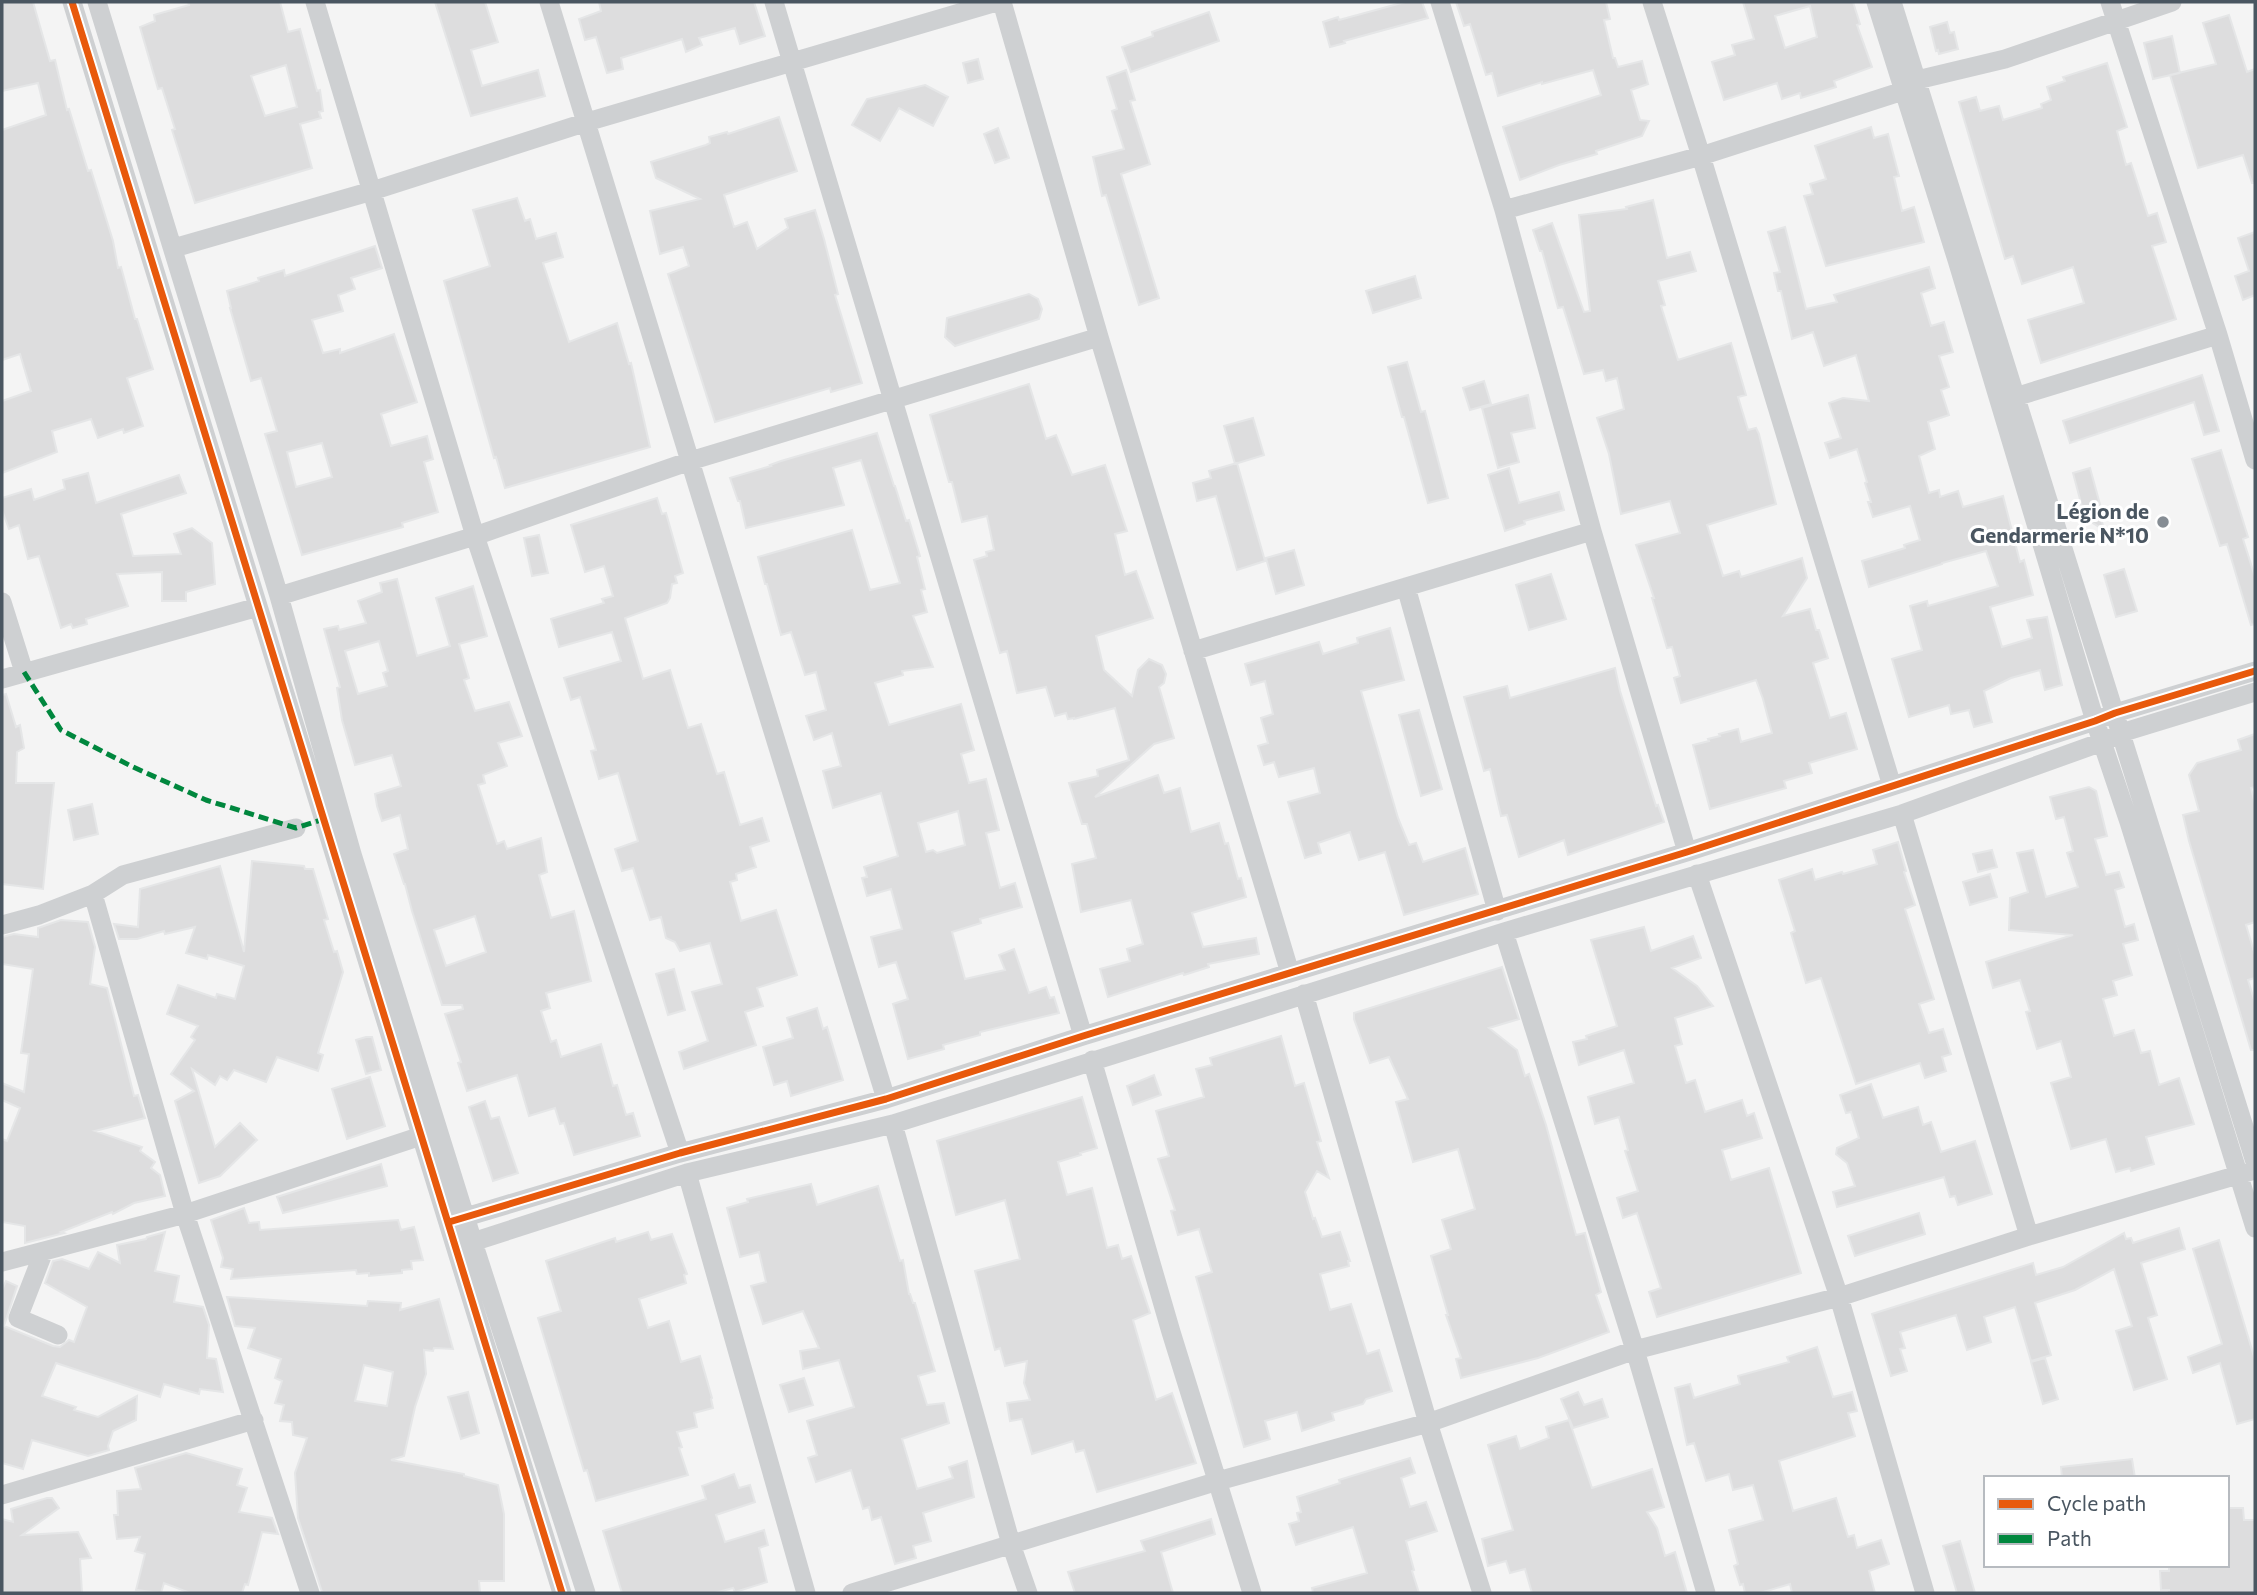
<svg xmlns="http://www.w3.org/2000/svg" width="2257" height="1595" font-family="Commissioner,sans-serif">
<rect width="100%" height="100%" fill="#f4f4f4"/>
<path fill="#ddddde" stroke="#e5e6e7" stroke-width="2" fill-rule="evenodd" d="M2,2h31l17,59 5,-1 12,50 2,-1 19,62 3,-1 22,71 5,27 3,-1 14,52h2l16,50 -26,9 16,48 -19,7 -1,-4 -25,9 -7,-19 -39,12 5,21 -55,21v-72l29,-10 -11,-37 -18,6v-230l44,-15 -8,-32 -36,8z
M188,2h92l8,30 12,-3 17,62 3,-1 3,21 -4,1 2,6 -21,6 12,44 -117,35 -23,-73 3,-1 -13,-41 -4,1 -18,-62 15,-6 -1,-6 35,-10zM286,65l11,42 -32,9 -14,-40z
M435,2h50l13,40 -27,8 11,36 56,-16 7,26 -74,20z
M599,2h155l11,34 -25,8 -5,-16 -36,10 3,7 -16,7 -4,-13 -61,19 2,11 -16,4 -11,-36 -11,3 -6,-21 22,-8z
M1405,2h17l6,16 -84,23 1,2 -15,4 -7,-25 15,-5 1,3z
M1456,2h150l4,17 -6,1 9,38h2l3,9 24,-6 6,23 -17,6 9,30 9,1 -7,15 -46,15 1,3 -38,11 -39,15 -17,-53 98,-32 -8,-25 -51,14v-2l-44,14 -6,-23 -6,2 -16,-51 -6,2z
M1743,2h110l7,22 -3,1 15,42 -38,14 2,6 -35,11 -1,-5 -18,6 -5,-16 -53,17 -12,-38 23,-7 -3,-10 22,-6zM1810,6l7,31 -32,11 -10,-32z
M1209,12l10,29 -88,31 -9,-25 31,-11 -1,-4z
M2229,15l18,57 8,-3v114h-3l-9,-28 -45,13 -28,-93 46,-11 -13,-41z
M1947,22l3,11 4,-1 4,17 -19,5 -1,-4 -2,1 -6,-24z
M2172,36l8,37 -27,6 -9,-36z
M978,59l5,20 -15,4 -5,-20z
M2107,63l20,64 -10,4 9,34 5,-2 17,53 9,-3 9,29 -14,4 24,73 -135,44 -13,-43 56,-17 -11,-36 -51,17 -9,-28 -8,3 -46,-157 17,-5 4,14 19,-5 4,14 39,-12 -1,-4 10,-4 -4,-13 18,-6 -2,-4z
M1126,70l9,30 -5,1 20,63 -29,10 38,124 -20,7 -33,-110 -4,1 -9,-39 31,-8 -12,-38 5,-2 -10,-32z
M925,85l23,12 -15,29 -34,-18 -19,33 -28,-16 15,-26z
M779,117l18,54 -73,24 10,32 13,-5 10,27 31,-21 -3,-9 30,-9 9,29 14,55 -3,1 27,88 -31,9 -1,-4 -115,34 -47,-148 21,-8 -6,-19 -23,7 -10,-43 50,-12 -44,-21 -5,-16 55,-17 4,-2 -1,-6 18,-5 1,2z
M1871,127l3,11 14,-4 11,42 -5,1 8,34 12,-4 10,35 -98,24 -22,-70 9,-2 -3,-10 16,-5 -11,-33z
M998,128l11,30 -14,5 -11,-29z
M517,198l8,23 5,-2 6,20 20,-6 7,24 -20,6 26,79 48,-19 12,41 2,-1 19,84 -145,41 -9,-31 -2,1 -50,-177 46,-15 -17,-56z
M1653,200l14,58 23,-6 6,19 -38,10 7,24 -4,1 17,54 53,-17 15,52 -8,2 10,33 8,-2 3,6 17,70 -69,21 16,51 16,-5 2,6 61,-19 5,20 -24,38 27,-7 6,21h3l9,28 -15,5 17,55 16,-5 11,36 -48,14 3,10 -28,8 2,7 -76,21 -17,-64 16,-4 -1,-2 12,-3 -1,-2 19,-5 3,13 31,-9 -9,-34 -7,-19 -75,23 -7,-25 6,-2 -8,-29 -5,1 -15,-50h2l-18,-53 44,-12 -10,-32 -49,13 -12,-60 -12,-36 27,-9 -7,-31 -11,3 -3,-11 -19,4 -21,-67 -5,1 -16,-57h-2l-7,-21 19,-7 32,89 6,-1 -11,-96 48,-6 -1,-2z
M1785,227l21,82 31,-7 -3,-7 95,-28 6,21 -14,5 10,33 13,-4 9,30 -14,4 10,31 -8,3 8,25 -21,7 7,27 -16,7 10,37 10,-3 1,7 18,-6 5,16 40,-11 17,66 4,-2 9,35 -43,12 12,40 30,-9 -5,-18 20,-3 15,68 -17,5 -5,-20 -29,8 -27,13 8,31 -18,5 -5,-17 -18,4 -2,-9 -40,12 -17,-58 30,-9 -12,-44 17,-5 1,5 70,-20 -12,-35 -44,12v1l-73,23 -7,-26 43,-13 -1,-3 16,-5 -10,-34 -37,11 -5,-15h3l-6,-19 2,-1 -10,-33 -27,9 -5,-15 16,-5 -12,-35 14,-5 26,3 -13,-46 -32,11 -11,-34 -21,7 -11,-48h-3l-4,-18 6,-1 -12,-40z
M2255,232v63l-12,5 -8,-24 14,-5 -11,-33z
M375,246l7,22 -31,10 4,11 -17,6 5,16 -31,9 11,33 17,-4v4l54,-19 23,68 -36,12 10,32 36,-10 6,23 -9,3 14,50 -36,11 1,4 -101,28 -37,-121 12,-3 -16,-53 -10,3 -21,-73h1l-4,-17 32,-10 -1,-3 26,-8 1,6zM322,443l10,34 -36,10 -9,-35z
M1415,276l6,22 -48,15 -7,-22z
M1029,294l9,5 4,10 -3,10 -84,27 -10,-9 2,-19z
M1407,362l14,50 4,-1 23,87 -20,5 -24,-86h-2l-14,-50z
M2202,375l17,56 -15,4 -10,-33 -124,41 -7,-22z
M1484,381l7,23 -21,6 -7,-22z
M1029,384l17,55 10,-4 16,40 33,-10 22,66 -12,3 10,41 11,-4 17,47 -57,18 8,34 28,26 6,-26 11,-11 13,6 4,9 -2,9 -5,4 15,51 -20,6 -59,53 63,-22 6,18 16,-5 11,44 28,-9 6,21 3,-1 10,36 3,-1 5,19 -54,16 11,34 53,-9 3,16 -51,10 1,3 -25,8 -1,-2 -75,24 -8,-28 30,-8 -3,-12 16,-5 -12,-44 -50,12 -9,-48 24,-6 -9,-34h-5l-13,-41 29,-7 -1,-6 32,-10 -14,-52 -41,11v-1l-6,1 -2,-6 -11,3 -9,-29 -29,6 -10,-42 -7,2 -26,-93 13,-4 -1,-4 8,-2 -7,-34 -25,6 -10,-40h-3l-19,-67z
M1528,395l7,33 -24,5 8,29 -21,6 -16,-60z
M1253,418l11,37 -29,9 -11,-38z
M877,433l17,53h1l11,35 3,-1 11,36 -3,1 8,32 -4,1 6,22 -14,4 20,51 -31,4 1,4 -28,8 14,42 72,-21 13,46 -13,4 8,29 17,-4 13,51 -13,3 14,55 15,-5 7,24 -42,12 1,4 -29,9 13,47 40,-9 -6,-15 15,-6 15,44 17,-6 4,11 4,-1 5,16 -79,19v3l-37,10 1,4 -36,10 -15,-55 15,-5 -12,-37 -17,5 -8,-30 31,-8 -11,-40 -24,7 -5,-18 5,-1 -3,-10 34,-11 -17,-63 -48,15 -10,-37 18,-5 -9,-33 -18,7 -8,-24 20,-6 -10,-38 -11,3 -14,-43 -10,3 -14,-51h-2l-7,-27 94,-27 18,60 30,-7 -39,-123 -28,8 11,37 -98,23 -6,-27h-2l-8,-23 41,-12 -1,-1 11,-4zM958,811l7,34 -28,8 -4,-3 -7,2 -8,-29z
M2221,450l27,87 -5,2 12,38v47l-4,1 -24,-81 -7,2 -28,-87z
M1237,463l28,98 -28,9 -21,-74 -19,5 -4,-18 18,-5 -2,-7z
M1509,468l10,35 40,-11 5,18 -40,11 1,3 -20,7 -17,-56z
M2090,468l11,40 -2,1 5,21 -19,-12 -12,-45z
M88,473l8,30 83,-28 7,18 -65,21 12,42 48,-2 -7,-20 18,-6 20,15 3,41 -29,8v9h-24v-29l-45,2 11,32 -42,13 1,5 -14,4 -2,-4 -10,4 -22,-72 -11,3 -9,-34 -10,4 -7,-19v-12l29,-9 3,11 31,-11 -2,-9z
M657,498l5,16 4,-1 17,60 -8,3 2,7 -5,1 -2,14 -3,5 -42,15 18,61 27,-9 18,58 13,-4 16,50 7,-2 16,53 22,-7 7,23 -19,6 6,20 -20,7 1,6 -7,2 11,39 35,-11 21,65 -40,13 6,18 -18,6 11,33 -72,24 -5,-17 29,-11 -16,-49 30,-8 -12,-41 -30,8 -5,-9 -9,-4 -5,-21 -11,3 -17,-52 -11,3 -7,-22 23,-8 -20,-68 -19,6 -8,-28 5,-1 -16,-53 -9,3 -7,-22 57,-17 -9,-29 -53,15 -8,-28 53,-16 -2,-4 11,-3 -9,-30 -19,6 -14,-47z
M539,535l9,38 -16,3 -8,-38z
M1294,550l10,35 -28,9 -10,-36z
M2124,569l13,42 -21,6 -12,-42z
M1551,574l15,45 -37,11 -13,-45z
M397,579l20,77 33,-10 -14,-48 37,-12 14,50 -28,8 10,34 -5,2 11,31 34,-9 13,34 -24,7 9,23 -24,9 2,8 -7,2 19,59 7,-3 3,8 34,-11 6,34 -8,3 12,43 23,-7 17,70 -45,12 4,15 -9,3 10,31 5,-2 5,17 40,-13 12,42 4,-1 9,30 7,-2 7,23 -66,19 -10,-32 -4,1 -5,-16 -26,8 -12,-41 -50,16 -9,-28 3,-1 -16,-48 18,-5 -1,-4h-20l-30,-94 -7,-27h-1l-10,-30 14,-5 -8,-34 -18,6 -5,-15 -2,-12 26,-8 -9,-31 -37,10 -13,-45 -5,-32 3,-1 -16,-58 14,-3 1,4 27,-7 -8,-22 24,-9 -2,-9zM379,641l9,30 -5,2 4,13 -29,8 -13,-43zM475,916l11,36 -40,14 -12,-36z
M1390,628l14,52 -43,11 37,127 11,27 7,-2 7,19 42,-14 13,46 -74,21 -19,-63 -26,8 -9,-28 -32,11 3,10 -16,5 -17,-56 32,-9 -6,-25 -35,9 -5,-15 -10,3 -6,-19 10,-3 -7,-25 12,-4 -8,-33 -14,4 -6,-21 74,-22 4,12 35,-11 -1,-5z
M1615,668l5,23 36,115 2,-1 6,17 -96,33 -4,-15 -45,17 -12,-42 -6,1 -11,-47 -6,2 -20,-74 43,-11 3,12z
M6,694l10,33 4,-2 4,23 -7,4 -1,31h38l-11,106 -41,-5v-189z
M1419,710l23,79 -21,7 -22,-81z
M2255,734v53l-4,1 4,16v118l-9,3 9,30v23l-7,2 7,23v47h-4l-62,-209 -6,-26 16,-4 -10,-36 8,-12 44,-13 -3,-10z
M2089,787l7,4 11,45 -12,3 11,36 13,-3 5,15 -9,3 10,37 9,-3 4,16 -15,4 9,31 -19,6 4,14 -14,4 11,37 20,-6 7,23 9,-2 9,34 20,-7 15,46 -48,13 8,27 -23,7 -1,-3 -14,4 -10,-33 -35,10 -20,-66 20,-6 -10,-36 -24,8 -11,-37 4,-1 -10,-31 -27,8 -7,-26 87,-27 -64,-5 1,-32 18,-6 -11,-39 16,-3 13,47 32,-10 -11,-34 6,-2 -9,-34 -8,2 -6,-22z
M92,804l6,30 -24,6 -6,-30z
M1898,842l8,29 -2,1 11,33 -10,4 29,90 -15,5 10,29 14,-4 8,25 -9,3 4,14 -21,7 -5,-15 -64,21 -35,-106 -15,5 -15,-50 4,-2 -16,-51 33,-11 3,11 27,-8 1,2 34,-10 -4,-14z
M1992,850l5,17 -19,5 -5,-18z
M252,861l52,5 1,3h8l15,50 -4,1 10,32 3,-1 6,21 -25,81 5,2 -5,16 -41,-14 -11,25 -32,-12 -7,10 -7,-4 -5,9 -23,-16 23,78 25,-24 17,17 -37,36 -21,7 -24,-82 19,-10 -23,-17 24,-34 -4,-3 7,-11 -31,-12 11,-29 38,13 1,-4 18,5 9,-33 -36,-11 -1,4 -21,-6 9,-26 -30,7 -1,-3 -27,8h-18l-5,-15 24,3 2,-38 80,-23 24,86z
M1990,874l7,23 -27,8 -7,-23z
M61,920l27,2 7,25 -5,37 17,4 27,108 4,-1 7,23 -50,13 47,16 -2,4 15,11 -4,6 9,7 5,21 -31,7 -21,11 -1,-2 -51,20 3,1 -39,10v-17l-23,-4v-83l5,2 13,-33 -18,-8v-17l22,9 5,-38 -8,-1 12,-84 -31,-5v-27l12,-3 24,3v-9z
M1644,927l7,24 42,-15 8,22 -29,10 25,18 16,20 -38,12 7,26 -7,2 11,37 9,-3 10,32 37,-12 5,16 7,-3 8,25 -40,12 9,30 38,-12 32,105 -144,44 -8,-25 12,-4 -24,-75 -14,5 -6,-20 21,-7 -13,-40 3,-1 -9,-33 -24,7 -7,-27 46,-14 -10,-33 -45,15 -6,-23 14,-3 -1,-3 31,-10 -26,-86z
M1502,967l17,52 -30,9 28,22 8,26 4,-2 17,51 30,110 9,-2 16,59 -5,3 13,37 -71,26 -77,20 -5,-19 5,-1 -15,-43h2l-17,-59 20,-7 -9,-29 33,-11 -17,-60 -45,13 -17,-60 12,-3 -19,-42 -19,6 -16,-44v-6z
M674,969l11,41 -17,5 -12,-41z
M817,1008l6,21 4,-2 16,53 -52,16 -4,-15 -13,4 -11,-38 30,-9 -6,-20z
M1281,1036l14,50 9,-3 17,58 -4,1 12,36 -12,-7 -12,21 8,27 2,-1 7,19 18,-5 10,29h-2l1,5 -29,8 10,36 21,-6 16,50 12,-4 13,41 -26,8 -3,5 -31,9 2,7 -32,11 -5,-19 -32,9 5,18 -26,8 -48,-170 16,-5 -13,-43 -21,6 -7,-24 4,-1 -17,-51 11,-3 -13,-45 48,-14 -8,-28 16,-4 -2,-7z
M366,1037h6l9,33 -15,4 -10,-34z
M1154,1075l7,20 -28,10 -6,-19z
M370,1077l15,49 -38,13 -15,-50z
M1871,1084l12,34 35,-11 5,18 8,-3 10,30 34,-11 17,53 -34,11 -3,-9 -5,1 -6,-20 -107,30 -4,-15 22,-6 -8,-23 -11,-9 1,-6 22,-10 -8,-26 -5,1 -6,-18z
M1082,1097l15,51 -17,5 1,2 -23,7 9,33 25,-7 15,60 11,-3 4,14 9,-3 19,57 -17,7 23,80 16,-7 24,70 -99,29 -13,-42 -8,2 -3,-11 -41,13 -10,-35 -12,2 -3,-18 23,-3 -6,-17 3,-22 -22,5 -5,-18 -5,2 -20,-79 45,-12 -15,-59 -49,15 -19,-74z
M485,1101l6,18 8,-2 19,56 -25,8 -24,-74z
M381,1164l6,22 -104,27 -6,-16z
M811,1184l6,21 61,-19 22,75 3,-1 6,34h1l3,9h2l20,68 -17,5 9,29 17,-2 5,20 -47,16 15,50 36,-11 -4,-11 18,-6 7,36 -51,16 8,28 -18,5 3,12 -21,6 -14,-47 -9,3 -3,-13 -6,2 -12,-39 -35,12 -8,-24 9,-3 -10,-34 47,-14 -15,-47 -36,9 -3,-18 19,-3 -16,-37 -40,13 -12,-38 15,-4 -7,-30 -19,5 -13,-49 21,-6 -1,-3z
M244,1208l5,15 10,-1 1,8 138,-10 3,10 13,-3 9,33 -12,1 1,8 -10,1v3l-33,3v-3l-12,1 -1,-4 -125,9 2,-10 -12,-2 2,-9 -12,-38z
M1919,1213l6,21 -70,22 -7,-20z
M2179,1228l6,21 -44,14 16,52 -9,3 19,61 -33,11 -18,-59 16,-5 -18,-57 -39,21 -40,13 16,52 -20,6 -16,-54 -31,10 7,25 -24,8 -11,-35 -56,17 5,16 -5,1 7,22 -16,5 -19,-62 161,-51 3,12 27,-8 61,-34 2,6 5,-1 2,5z
M165,1232l-10,39 24,5 -5,26 29,5 6,18 -2,33 9,1 7,33 -23,-3 -1,5 -35,-10 -4,13 -104,-34 -14,33 34,11 -2,3 24,7 39,-21 -1,24 -23,11 -5,15 1,4 -21,6 -56,-16 -9,29 -21,-6v-173l4,-9 11,5 -13,40 49,20 7,1 9,-7 5,2 13,-35 -42,-24 8,-22 9,-2 27,10 9,-17 22,11 -3,-18 29,-6 1,-2z
M648,1232l3,8 21,-6 15,40 -3,1 2,8 -47,16 9,29 21,-7 12,41 19,-6 12,42 -1,1 2,9 -19,5 3,14 -20,5 5,15 -3,1 9,27 -92,26 -9,-31 -3,1 -46,-153 23,-7 -15,-50 69,-23 1,4z
M2219,1240l36,120v59l-18,5 -17,-61 -27,10 -5,-16 34,-13 -29,-95z
M227,1297l140,9 1,-5 33,2 -1,7 39,-11 14,50 -19,-1 -1,3 -9,-1 2,24 -11,33 -11,49 -13,4 73,14v2l34,9 6,29v67h-25l1,12 -158,-1 -24,-74 -3,-45 12,-35 -14,-3 -1,-13 -12,-1 4,-16 -9,-2 7,-22 -7,-3 6,-19 -33,-11 7,-20 -20,-2zM364,1365l29,7 -6,34 -32,-5z
M1817,1347l16,50 19,-5 5,19 -9,2 7,23 -76,25 14,50 43,-13 12,39 6,-2 3,13 24,-8 8,24 -20,7 6,22h-83l-2,-9 -30,9h-15l-2,-9 -3,1 -6,-19 4,-2 -9,-34 34,-10 -10,-35 -20,5 -4,-16 -23,7 -12,-38 -7,2 -12,-57 15,-4 4,14 46,-14 -2,-8 51,-14 -2,-5z
M2045,1358l13,41 -15,5 -12,-42z
M804,1378l9,27 -24,7 -9,-27z
M468,1392l11,41 -18,6 -13,-42z
M1578,1392l6,13 18,-6 6,18 -35,11 -12,-29z
M1569,1420l23,68 60,-19 12,38 -17,5 10,16 8,28 10,-4 12,41h-155l-7,-24 -15,4 -4,-12 -18,5 -6,-27 31,-9 -25,-85 28,-9 4,13 29,-11 -3,-11z
M186,1453l56,16 -5,16 10,3 -8,24 33,6 6,16 -16,-2 -14,53 -3,-1 -3,9h-52l-26,-10 -3,10 -25,-3 9,-36 -10,-3 5,-14 -23,2 -3,-24h4l-1,-24 24,-2 -6,-21z
M1410,1458l5,15 -14,5 9,29 16,-5 11,29 -31,10 8,29 -2,1 7,22h-106l-1,-5 55,-15 -14,-46 -57,18 -7,-21 10,-3 -2,-8 4,-1 -4,-15 43,-14 -1,-3z
M2132,1459l3,19h-73l-1,-11z
M734,1474l5,14 11,-3 5,17 -39,13 9,27 39,-12 4,15 -9,3 8,34 -32,10 -2,-4 -18,5h-93l-19,-62 103,-32 -4,-13z
M47,1498h5l7,10 -37,27 56,-3 13,26 -11,1 2,34h-80v-74l11,3 -2,-13z
M2227,1508h16l1,12h11v73h-86v-3h-8l-1,-19h9v-6h58z
M1211,1519l4,15 -54,18 12,41h-98l-7,-21 77,-21 -4,-10z
M1960,1541l15,52h-18l-14,-47z"/>
<g fill="none" stroke-linecap="round" stroke-linejoin="round">
<path stroke="#ced0d2" stroke-width="19" d="M72,2l490,1591
M97,2l182,594 73,258 121,388 113,351
M315,2l160,534 205,617
M549,2l337,1097
M774,2l309,1034
M1002,2l97,335 191,636
M1440,2l64,208 88,321 95,321
M1652,2l49,154 191,630
M1876,2l81,258 138,461 34,101 126,406
M1892,2l363,1160
M2110,2l108,333 37,125
M1917,80l88,-21 167,-57
M1504,210l197,-54 202,-65
M174,248l198,-57 215,-69 410,-120
M2015,397l203,-62
M1406,587l91,324
M279,596l196,-60 215,-75 409,-124
M2,602l22,70
M1193,651l399,-120
M2,679l256,-72
M1902,814l127,422
M1697,874l142,423 86,296
M93,894l92,320 125,379
M2,925l37,-10 54,-21 30,-19 173,-47
M1504,932l131,418 71,243
M1304,994l124,429 54,170
M1092,1060l79,272 81,261
M893,1124l118,420 17,49
M687,1173l119,420
M449,1222l231,-69 206,-54 197,-63 604,-184 408,-131 20,-8 140,-42
M457,1247l230,-74 206,-49 611,-192 398,-118 200,-72 19,-9 134,-41
M44,1251l-26,67 40,17
M2,1262l183,-48 236,-78
M2,1495l252,-75
M852,1593l366,-112 210,-58 207,-73 204,-53 190,-61 226,-66"/>
<path stroke="#00873e" stroke-width="5" stroke-dasharray="10 5" stroke-linecap="butt" d="M24,672l37,58 70,36 75,34 90,28 28,-9"/>
<defs>
<path id="cycleway" d="M72,2l490,1591
M449,1222l231,-69 206,-54 197,-63 604,-184 408,-131 20,-8 140,-42"/>
</defs>
<use href="#cycleway" stroke="#fff" stroke-width="11"/>
<use href="#cycleway" stroke="#e8590c" stroke-width="7"/>
</g>
<circle fill="#868d94" stroke="#fff" stroke-width="2.5" cx="2163" cy="522" r="7"/>
<g text-anchor="middle" dominant-baseline="central" stroke-width="6" stroke-linejoin="round" paint-order="stroke">
<g font-size="21" font-weight="bold" fill="#4a5661" stroke="#fff" text-anchor="end">
<text x="2149" y="510">Légion de<tspan x="2149" dy="24">Gendarmerie N*10</tspan></text>
</g>
</g>
<rect width="2257" height="1595" fill="none" stroke="#4a5661" stroke-width="7"/>
<rect x="1984" y="1476" width="245" height="91" fill="#ffffff" stroke="#b7bbc0" stroke-width="2"/>
<rect x="1998" y="1499" width="35" height="10" fill="#e8590c" stroke="#b7bbc0" stroke-width="2"/>
<text x="2047" y="1511" font-size="21" fill="#4a5661">Cycle path</text>
<rect x="1998" y="1534" width="35" height="10" fill="#00873e" stroke="#b7bbc0" stroke-width="2"/>
<text x="2047" y="1546" font-size="21" fill="#4a5661">Path</text>
</svg>
